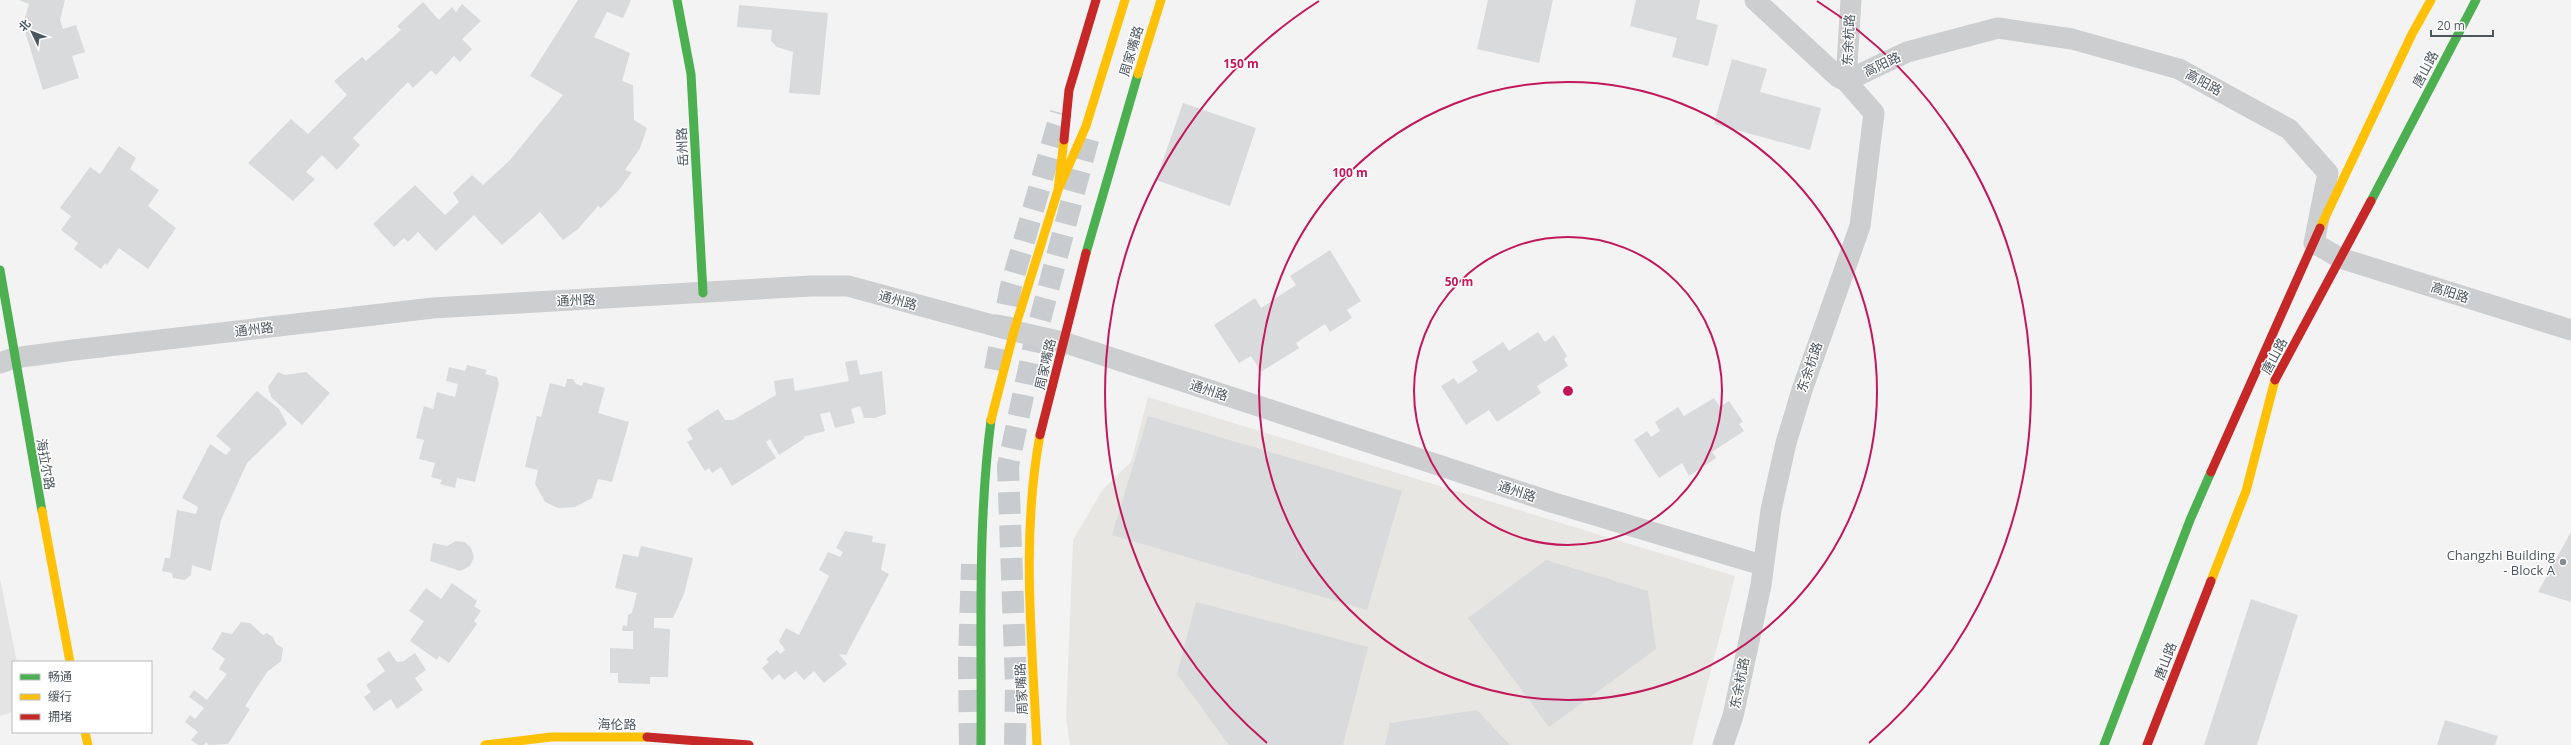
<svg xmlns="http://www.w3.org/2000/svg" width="2571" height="745" font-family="'Open Sans','Noto Sans SC',sans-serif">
<rect width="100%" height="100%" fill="#f3f3f3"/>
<path fill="#e7e6e2" d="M1148,397l587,179 -43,169h-622l-4,-28 7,-177 30,-51 28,-27z"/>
<path fill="#e5e4e4" d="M0,579l17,83h-4v50l-13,4z"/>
<path fill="#d9dadc" d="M19,0h46l-5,20 3,9 13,-4 9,27 -13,4 7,22 -36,12 -20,-65 6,-21z
M578,0h53l-8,18 -16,-6 -13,25 36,16 -8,28 11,4 1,35 13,8 -7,20 -15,22 7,2 -13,18 -18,18 -3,-2 -20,23 -15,11 -23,-28 -38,33 -28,-30 -38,36 -18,-19 -10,10 -4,-4 -10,9 -21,-23 42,-39 30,30 14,-13 -6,-9 19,-18 11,10 27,-25 53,-65 -33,-19z
M1488,0h65l-14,63 -62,-14z
M1636,0h64l-4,19 22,6 -10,41 -36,-9 5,-19 -47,-12z
M423,2l16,18 13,-13 4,5 6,-8 19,17 -19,18 10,10 -12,13 -6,-6 -18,19 -5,-5 -18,18 -5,-6 -55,56 7,7 -23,25 -15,-15 -16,17 9,7 -22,22 -45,-38 43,-44 17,15 39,-39 -13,-14 28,-24 4,4 35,-31 -4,-4z
M739,5l89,8 -8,82 -31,-2 4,-41 -16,-5 -6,-6 1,-11 -35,-3z
M1732,59l35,10 -7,23 61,16 -11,42 -96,-26z
M1183,103l73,25 -26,78 -74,-26z
M119,146l17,12 -6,11 29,21 -11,16 28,22 -28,41 -29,-21 -12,17 -2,-2 -4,6 -27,-20 4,-6 -17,-13 10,-14 -11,-8 30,-41 10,7z
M1330,250l31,51 -14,9 5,8 -22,14 -5,-8 -29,19 3,5 -38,24 -10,-16 -12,7 -25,-38 41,-27 6,10 35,-23 -6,-9z
M1538,332l7,10 9,-7 13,21 -3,3 4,7 -31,20 4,7 -44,29 -8,-12 -23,15 -25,-39 13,-8 4,6 20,-13 -6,-9 31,-20 6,9z
M857,360l3,15 22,-4 4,43 -11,4h-11l-4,-12 -9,3 4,14 -20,5 -5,-16 -10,2 5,17 -22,6 2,1 -26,17 -9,-16 -4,3 10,16 -44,28 -11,-19 -9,6 -3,-5 -4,3 -18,-29 6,-3 -6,-10 31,-20 7,11h8l43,-25 -2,-14 19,-3 2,13 54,-10 -4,-19z
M467,365l20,5 -2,4 12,3 2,7 -24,98 -18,-4 -2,10 -15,-4 2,-4 -11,-3 4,-14 -16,-4 5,-19 -8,-2 8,-32 9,3 4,-17 18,5 3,-13 -12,-3 3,-14 16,4z
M278,372l7,3 21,-3 24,21 -28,32 -31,-28 -3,-10z
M567,379h6l3,5 6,2 1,-4 22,6 -7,25 31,9 -17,60 -14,-3 -6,19 -17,9 -17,1 -13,-6 -10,-18 3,-14 -13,-3 12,-51 4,1 9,-34 15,4z
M257,391l22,18 8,15 -40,39 -26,57 -10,51 -19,-6 -1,10 -6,5 -12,-2 -1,-5 -10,-2 3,-13h5l7,-48 19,4 2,-7 -16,-9 28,-54 16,11 5,-6 -15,-13z
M1714,398l6,9 9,-6 14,21 -4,2 5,7 -32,21 4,6 -27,18 -7,-13 -23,15 -25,-38 13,-9 4,6 9,-6 -5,-9 23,-15 6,9z
M1148,416l254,75 -35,119 -255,-75z
M845,531l28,5 -1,6 14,2 -5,26 8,4 -43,81 -7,-1 8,10 -23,19 -10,-12 -10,9 -8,-9 -12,9 -5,-6 -7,6 -10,-12 7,-6 -3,-3 11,-9 3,4 5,-4 -6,-9 7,-13 13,7 30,-59 -10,-6 9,-18 12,5 3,-5 -7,-4z
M2571,532v70l-33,-10z
M456,541l9,1 6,6 3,9 -4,9 -10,5 -30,-10 3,-18 14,3z
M641,546l52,12 -9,36 -11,24h-19v10l16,1 -2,48h-18v7l-32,-1v-10h-8v-25l23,1v-18h-11l1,-6 4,1 1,-11 4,-2 5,-20 -22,-5 8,-34 15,3z
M1546,560l102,31 8,58 -107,78 -81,-109z
M452,583l25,18 -3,5 7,5 -7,10 3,3 -28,39 -10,-7 -2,4 -27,-19 14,-20 -15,-10 17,-23 15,11z
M2251,599l47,16 -41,130h-53z
M1196,602l172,45 -25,98h-114l-52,-71z
M241,622l9,1 13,12 4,-2 6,4 3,7 7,4 -2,13 -14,11 -22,34 5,3 -22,35 -19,1 -3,-3 -2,3h-6l-7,-5 7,-8 -13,-10 5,-7 5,4 9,-11 -15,-11 5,-7 13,10 20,-26 -8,-5 6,-10 -13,-10 10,-17 10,2z
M389,651l8,11 7,-1 11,-8 11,17 -11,8 8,12 -26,19 -6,-10 -17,12 -10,-14 7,-5 -5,-7 19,-14 -8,-12z
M1477,710l33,35h-125l5,-22z
M2445,720l53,16 -3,9h-58z"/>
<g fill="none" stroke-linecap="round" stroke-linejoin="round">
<path stroke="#c9ccce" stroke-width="22" stroke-dasharray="22 11" stroke-linecap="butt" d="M995,370l16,-84 50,-173
M970,745l-1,-84 3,-97
M1015,745l1,-60 -8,-219 29,-135 52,-195"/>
<path stroke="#cdced0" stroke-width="21" d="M1846,81l61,-29 91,-24 74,11 107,30 110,60 39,44 -14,70 26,15 231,72
M1846,81l5,-81
M0,363l14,-5 60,-8 359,-42 378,-22h37l166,45 49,11 488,160 211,63
M1723,745l10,-29 28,-131 10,-75 15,-67 16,-53 58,-164 14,-113 -28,-32 -8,-4 -83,-77"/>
<path stroke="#4caf50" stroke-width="9" d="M677,0l14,74 12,219
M2371,201l105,-201
M1086,253l52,-179
M0,270l42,241
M981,745c1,-108 -4,-217 10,-325
M2104,745l86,-225 21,-48"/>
<path stroke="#ffc107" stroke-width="9" d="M1138,74l23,-74
M1058,190l28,-64 39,-126
M2320,228l92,-194 19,-34
M991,420l23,-89 44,-141 6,-50
M42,511l28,151
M2211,581l35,-90 29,-111
M85,732l3,13
M485,745l66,-8h96
M1037,745c-5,-102 -16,-209 3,-310"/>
<path stroke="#c62828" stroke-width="9" d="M1064,140l5,-50 27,-90
M2275,380l96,-179
M1040,435l46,-182
M2211,472l109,-244
M647,737l102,8
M2147,745l64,-164"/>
</g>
<g fill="none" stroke="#c2185b" stroke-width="2">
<circle cx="1568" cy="391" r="154"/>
<circle cx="1568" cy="391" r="309"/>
<path d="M1267 743A463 463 0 0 1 1319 1M1817 1A463 463 0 0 1 1869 743"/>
</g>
<circle fill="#868d92" stroke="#fff" stroke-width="1.5" cx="2563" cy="562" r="4"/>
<g text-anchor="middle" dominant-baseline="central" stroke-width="3" stroke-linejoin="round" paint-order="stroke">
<g font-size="13" fill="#4b565e" stroke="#fff">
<text transform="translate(1848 40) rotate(-87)">东余杭路</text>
<text transform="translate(1131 51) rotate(-73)">周家嘴路</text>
<text transform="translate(1882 64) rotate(-25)">高阳路</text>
<text transform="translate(2425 69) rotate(-62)">唐山路</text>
<text transform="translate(2204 82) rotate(29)">高阳路</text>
<text transform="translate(682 147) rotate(-93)">岳州路</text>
<text transform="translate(2450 292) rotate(18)">高阳路</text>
<text transform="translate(576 300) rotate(-3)">通州路</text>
<text transform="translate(898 300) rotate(15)">通州路</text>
<text transform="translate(254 329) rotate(-7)">通州路</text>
<text transform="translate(2274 356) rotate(-62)">唐山路</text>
<text transform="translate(1045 364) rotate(-77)">周家嘴路</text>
<text transform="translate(1809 367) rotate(-71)">东余杭路</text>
<text transform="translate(1209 390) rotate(18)">通州路</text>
<text transform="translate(46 464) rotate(80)">海拉尔路</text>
<text transform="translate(1517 491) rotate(18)">通州路</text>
<text transform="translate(2165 661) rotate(-69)">唐山路</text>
<text transform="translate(1739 683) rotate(-79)">东余杭路</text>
<text transform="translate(1021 689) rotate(-93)">周家嘴路</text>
<text x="617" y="724">海伦路</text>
</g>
<g font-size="13" fill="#4b565e" stroke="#fff" text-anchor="end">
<text x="2555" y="555">Changzhi Building<tspan x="2555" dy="15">- Block A</tspan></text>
</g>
</g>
<circle cx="1568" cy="391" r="6" fill="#c2185b" stroke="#fff" stroke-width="2"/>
<g font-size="12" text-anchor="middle" font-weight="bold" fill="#c2185b" stroke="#fff" stroke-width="3" stroke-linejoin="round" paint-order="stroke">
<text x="1241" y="68">150 m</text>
<text x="1350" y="177">100 m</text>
<text x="1459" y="286">50 m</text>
</g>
<rect x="12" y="661" width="140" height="72" fill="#ffffff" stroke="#b7bbbf"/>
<rect x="20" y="674" width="20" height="6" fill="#4caf50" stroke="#b7bbbf"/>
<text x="48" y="681" font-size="12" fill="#4b565e">畅通</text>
<rect x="20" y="694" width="20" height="6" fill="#ffc107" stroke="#b7bbbf"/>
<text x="48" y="701" font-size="12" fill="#4b565e">缓行</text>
<rect x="20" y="714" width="20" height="6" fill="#c62828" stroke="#b7bbbf"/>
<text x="48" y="721" font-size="12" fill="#4b565e">拥堵</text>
<g transform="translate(32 32) rotate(313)" stroke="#ffffff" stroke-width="3" paint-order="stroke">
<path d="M0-3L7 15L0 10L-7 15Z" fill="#4b565e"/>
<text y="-6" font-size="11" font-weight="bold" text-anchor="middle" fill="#4b565e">北</text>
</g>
<path d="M2431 30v6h62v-6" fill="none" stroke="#4b565e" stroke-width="2"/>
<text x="2437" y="30" font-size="12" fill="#4b565e" stroke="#ffffff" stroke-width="3" paint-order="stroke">20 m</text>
</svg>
